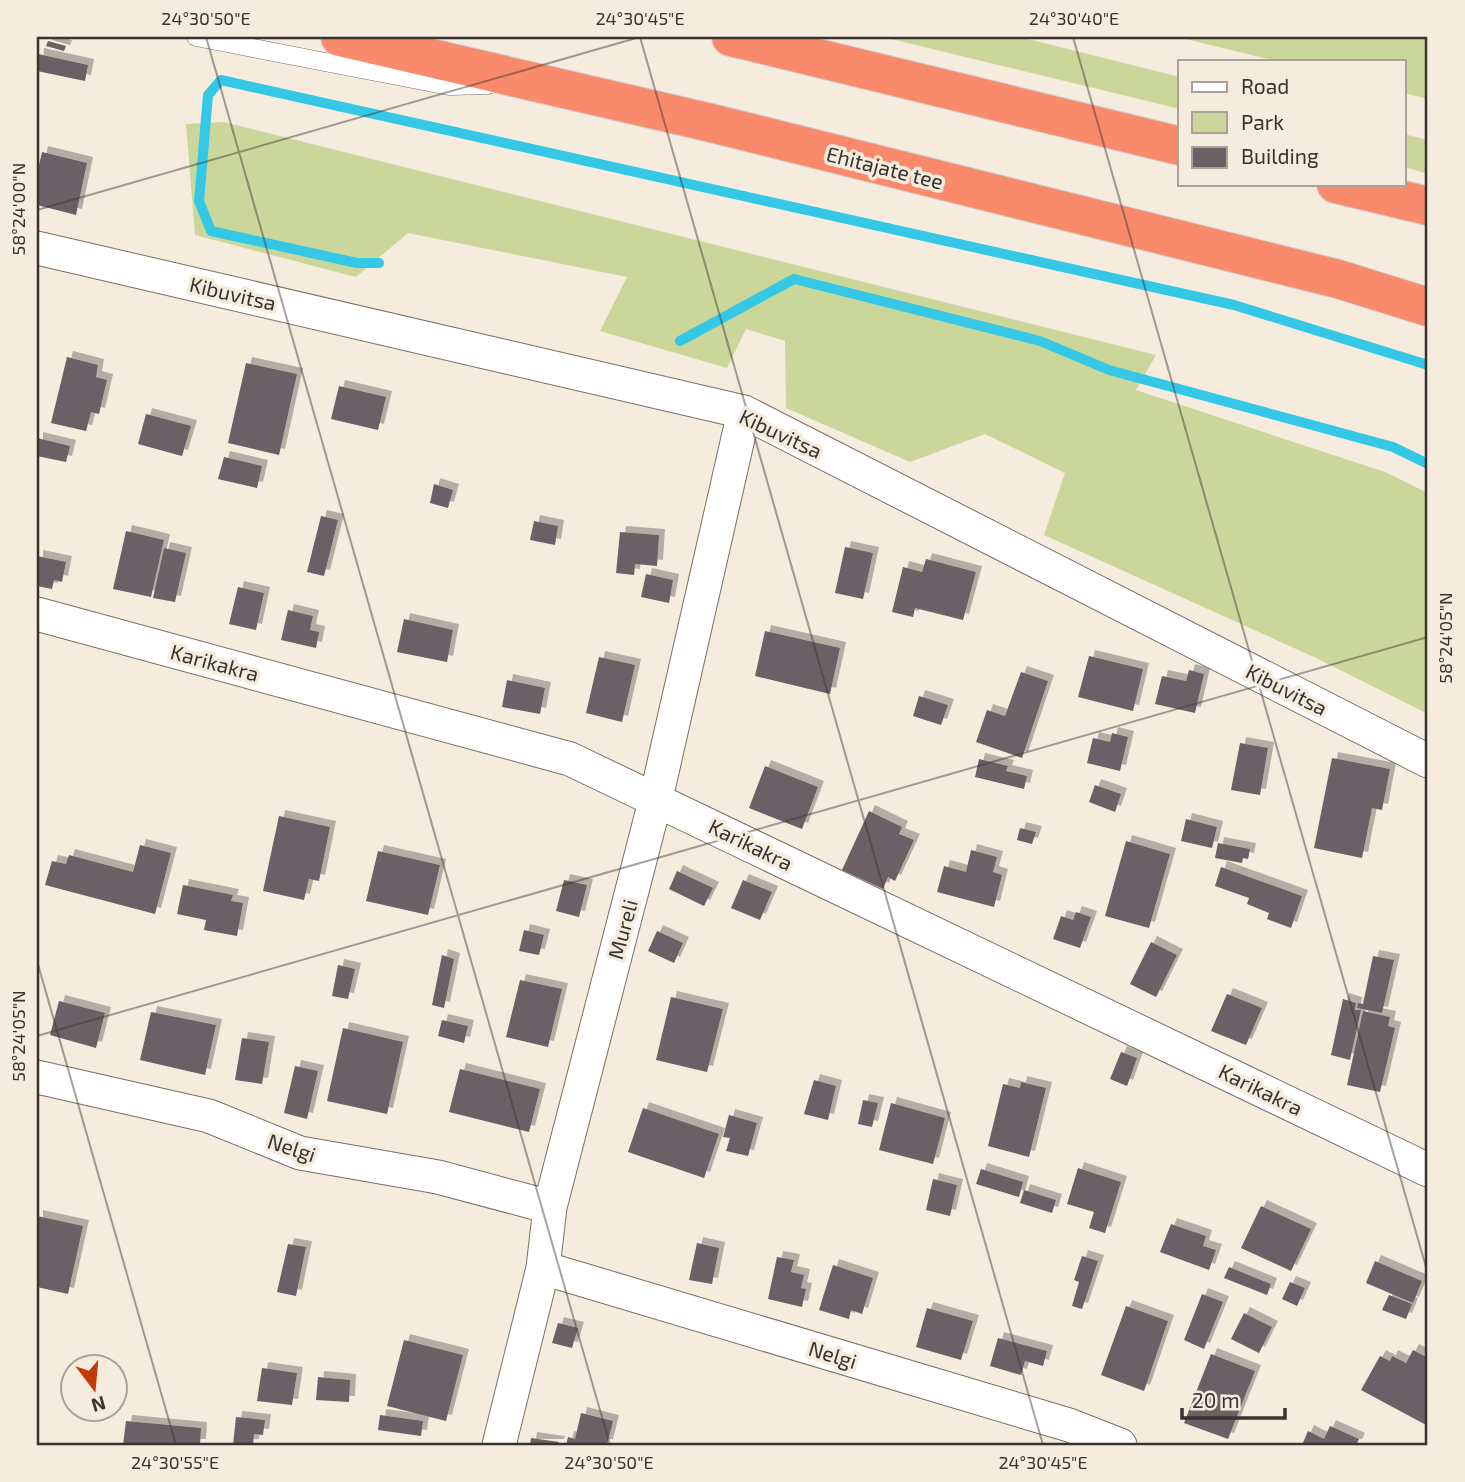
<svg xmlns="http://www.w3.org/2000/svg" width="1465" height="1482" font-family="'Exo 2',sans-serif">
<defs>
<filter id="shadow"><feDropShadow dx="6" dy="-6" stdDeviation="0" flood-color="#0004"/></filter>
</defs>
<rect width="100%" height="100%" fill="#f5ecde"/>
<path fill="#cbd79a" d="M883,37h137l160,40v32z
M1177,37h251v62l-24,-6v-32h-128z
M224,122l932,233 -20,35 249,82 43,21v221l-112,-56 -272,-123 21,-62 -80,-39 -75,28 -124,-54 -1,-67 -39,-12 -19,39 -127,-37 27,-54 -219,-44 -52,44 -161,-42 -9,-111z
M1404,134l24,6v34l-24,-7z"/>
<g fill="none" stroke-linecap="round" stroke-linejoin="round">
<path stroke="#35c7e6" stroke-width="10" d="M379,263h-22l-146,-32 -12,-30 9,-106 13,-15 1013,225 194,60
M680,341l114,-62 246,62 69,29 284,77 35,17"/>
</g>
<path fill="#6d5f66" filter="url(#shadow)" d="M48,41l18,5 -2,5 -18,-5z
M38,54l50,11 -3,16 -48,-10z
M42,152l45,11 -11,52 -39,-10v-31z
M67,357l31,8 -2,12 11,3 -8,34 -8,-2 -5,19 -35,-8z
M246,363l51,11 -18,81 -51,-12z
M339,386l47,11 -8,33 -47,-11z
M146,414l45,12 -9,30 -44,-12z
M37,438l33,8 -4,16 -29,-6z
M224,457l38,9 -5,22 -39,-9z
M434,484l19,6 -5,18 -18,-5z
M321,516l17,4 -14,56 -17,-4z
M534,521l24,5 -3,19 -25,-5z
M126,531l38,9 -13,57 -38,-8z
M620,532l39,3 -2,31 -22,-2 -1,11 -18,-2z
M845,547l28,6 -10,46 -28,-6z
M164,548l22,5 -11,49 -22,-4z
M37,556l29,6 -4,20 -8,-2 -2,9 -15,-3z
M926,559l50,13 -13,48 -48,-12 -2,9 -21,-5 11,-45 19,5z
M646,574l27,6 -4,23 -28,-6z
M238,587l26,6 -8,37 -27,-6z
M288,610l25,6 -3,14 9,2 -3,16 -35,-8z
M404,619l49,11 -6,32 -50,-10z
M765,631l75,17 -10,46 -75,-18z
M1089,656l54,13 -10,42 -55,-14z
M599,657l36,8 -13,57 -36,-9z
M1189,670l15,4 -9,39 -40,-9 7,-28 24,5z
M1021,672l27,9 -26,77 -46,-16 11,-32 18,6z
M507,680l38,8 -5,26 -38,-7z
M919,696l29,9 -7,20 -28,-9z
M1112,733l16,4 -8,34 -33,-8 6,-25 17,4z
M1240,743l28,5 -8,47 -29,-5z
M1332,758l58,11 -8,41 -10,-2 -10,50 -48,-10z
M979,759l29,7 -2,5 21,5 -3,13 -49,-12z
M765,766l53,21 -16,42 -53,-21z
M1095,785l26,9 -6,18 -26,-10z
M869,811l33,16 -3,7 15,6 -19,41 -7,-4 -5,12 -41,-19z
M279,816l51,11 -11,54 -10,-2 -5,21 -41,-9z
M1186,819l31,8 -5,21 -31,-7z
M1020,828l16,4 -4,12 -15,-4z
M1126,841l44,13 -21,74 -44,-12z
M1218,843l32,6 -2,10 -5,-1 -1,5 -27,-5z
M140,845l31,8 -16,61 -110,-29 7,-24 14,3 3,-9 64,17z
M971,850l26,7 -4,15 9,3 -8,32 -57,-15 7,-26 22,6z
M378,851l62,14 -12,50 -62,-14z
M1221,867l81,29 -11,32 -24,-9 2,-6 -22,-9 2,-6 -34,-12z
M677,871l36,17 -9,18 -35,-17z
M564,880l23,5 -8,32 -23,-6z
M743,880l29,12 -12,28 -29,-12z
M183,885l50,10 -2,6 12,2 -6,33 -33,-6 2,-10 -29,-6z
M1076,912l15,5 -11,31 -27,-9 8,-23 12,4z
M524,930l20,5 -5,20 -20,-4z
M657,931l26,12 -9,20 -26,-12z
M1151,942l26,13 -21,42 -26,-13z
M442,955l12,4 -10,49 -12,-3z
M1373,956l21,4 -12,53 -25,-5 1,-5 5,1z
M338,965l17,4 -7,30 -16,-3z
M520,980l42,9 -14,58 -42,-10z
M1227,994l35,14 -16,37 -35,-14z
M671,997l52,12 -16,63 -51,-12z
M1343,999l13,4 -1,7h6l-11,50 -19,-5z
M59,1001l46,12 -9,35 -46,-13z
M1363,1011l27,6 -2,9 7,2 -15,64 -33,-7z
M151,1012l65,13 -11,50 -65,-15z
M442,1020l26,6 -4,17 -26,-7z
M343,1028l60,14 -16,72 -60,-13z
M242,1038l27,4 -7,42 -27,-4z
M1121,1052l16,6 -10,28 -17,-7z
M295,1066l23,5 -11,48 -23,-6z
M460,1069l80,20 -11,43 -80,-20z
M814,1080l22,6 -8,34 -24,-6z
M1021,1082l25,6 -17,69 -41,-11 15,-62 17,4z
M863,1100l15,3 -6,24 -14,-3z
M891,1103l54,15 -12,46 -54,-14z
M643,1108l76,26 -15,44 -76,-26z
M729,1115l28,8 -9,33 -22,-5 4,-13 -7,-1z
M1078,1168l43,14 -16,51 -16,-5 5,-16 -27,-8z
M981,1169l42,13 -4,15 -43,-13z
M933,1179l24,6 -7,31 -24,-6z
M1024,1190l32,10 -4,13 -32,-10z
M1261,1206l50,23 -20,42 -50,-23z
M37,1216l46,10 -15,68 -31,-7z
M1171,1224l35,12 -3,10 13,4 -7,20 -49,-18z
M697,1243l22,5 -7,36 -23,-4z
M288,1244l18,3 -10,49 -19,-4z
M1082,1256l16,5 -16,48 -10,-3 7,-24 -5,-2z
M777,1257l17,3 -3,12 13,3 -3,13 5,1 -4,18 -34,-8z
M1375,1261l47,20 -9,22 -47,-20z
M833,1265l40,13 -11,36 -11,-4 -2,9 -30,-9z
M1229,1267l42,17 -4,11 -43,-17z
M1290,1282l15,6 -8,18 -15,-7z
M1202,1294l21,8 -19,47 -20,-9z
M1389,1295l23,9 -6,15 -24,-9z
M1126,1306l42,15 -24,70 -43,-16z
M927,1308l46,13 -12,39 -45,-13z
M1244,1313l28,14 -13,26 -28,-14z
M558,1323l20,5 -6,20 -20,-5z
M998,1338l49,13 -4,15 -18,-5 -4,14 -31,-9z
M404,1340l59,15 -17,66 -59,-15z
M1413,1350l15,8v68l-67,-36 19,-34 10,5 2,-5 14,7z
M1211,1354l44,17 -27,68 -44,-16z
M262,1368l35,5 -5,32 -35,-4z
M318,1377l32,3 -1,22 -33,-2z
M581,1413l32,8 -6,24h-41l2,-8 7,2z
M380,1415l43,6 -2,15 -43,-6z
M236,1417l29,3 -2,15 -9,-1 -1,11h-20z
M126,1421l75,7 -1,17h-77z
M1330,1426l29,13 -3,6h-54l6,-14 16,8z
M531,1438l28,4 -1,3h-28z"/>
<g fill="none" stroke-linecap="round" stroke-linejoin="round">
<defs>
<path id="lane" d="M196,37l253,49 39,-1"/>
<path id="street" d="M37,248l707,164 684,349
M37,614l533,145 858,411
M37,1077l172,39 91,37 138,24 112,30
M543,1268l526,157 51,20
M499,1445l44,-177 7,-61 106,-409 88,-386"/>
<path id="highway" d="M340,37l367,85 631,157 90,28
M731,37l449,109
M1336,184l92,22"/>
</defs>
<use href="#lane" stroke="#787064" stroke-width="19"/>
<use href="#street" stroke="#787064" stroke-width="35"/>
<use href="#highway" stroke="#cfcecd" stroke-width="40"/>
<use href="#lane" stroke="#fff" stroke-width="18"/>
<use href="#street" stroke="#fff" stroke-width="33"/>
<use href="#highway" stroke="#fa8a6c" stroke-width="38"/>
</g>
<path fill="none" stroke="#37332e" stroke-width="2" stroke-opacity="0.45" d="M206,37l404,1408M640,37l403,1408M1073,37l355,1237M37,210l603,-173M37,961l139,484M37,1036l1391,-399"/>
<g text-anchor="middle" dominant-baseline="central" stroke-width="7" stroke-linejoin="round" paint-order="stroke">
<g font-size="21" fill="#37332e" stroke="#f5ecde">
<text transform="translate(885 167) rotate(14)">Ehitajate tee</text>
<text transform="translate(233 293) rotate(13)">Kibuvitsa</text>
<text transform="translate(781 433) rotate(25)">Kibuvitsa</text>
<text transform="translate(215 662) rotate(15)">Karikakra</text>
<text transform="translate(1287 689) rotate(27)">Kibuvitsa</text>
<text transform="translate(751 844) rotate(26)">Karikakra</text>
<text transform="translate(622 929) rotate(-75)">Mureli</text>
<text transform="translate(1261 1089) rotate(26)">Karikakra</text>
<text transform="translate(292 1147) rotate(18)">Nelgi</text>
<text transform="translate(833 1354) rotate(17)">Nelgi</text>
</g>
</g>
<rect width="1465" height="1482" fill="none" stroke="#f5ecde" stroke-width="77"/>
<rect x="1178" y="60" width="228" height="126" fill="#f5ecde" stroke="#a9a298" stroke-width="2"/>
<rect x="1192" y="82" width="35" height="10" fill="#ffffff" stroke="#a9a298" stroke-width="2"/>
<text x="1241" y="94" font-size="21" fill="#37332e">Road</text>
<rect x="1192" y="112" width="35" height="21" fill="#cbd79a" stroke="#a9a298" stroke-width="2"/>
<text x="1241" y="130" font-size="21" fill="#37332e">Park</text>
<rect x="1192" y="147" width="35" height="21" fill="#6d5f66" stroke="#a9a298" stroke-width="2"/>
<text x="1241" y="164" font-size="21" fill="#37332e">Building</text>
<g transform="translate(94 1388) rotate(164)"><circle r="33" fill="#f5ecde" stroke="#a9a298" stroke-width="2"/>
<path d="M0-5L12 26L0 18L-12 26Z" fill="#c23b07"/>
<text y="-10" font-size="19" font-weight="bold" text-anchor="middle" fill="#37332e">N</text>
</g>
<path d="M1182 1408v10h103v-10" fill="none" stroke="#37332e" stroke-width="3.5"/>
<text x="1192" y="1408" font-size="21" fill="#37332e" stroke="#f5ecde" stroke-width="5" paint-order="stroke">20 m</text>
<rect x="38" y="38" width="1388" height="1406" fill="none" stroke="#37332e" stroke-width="2.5"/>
<g font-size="18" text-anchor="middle" fill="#37332e">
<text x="206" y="25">24°30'50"E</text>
<text x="640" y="25">24°30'45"E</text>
<text x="1074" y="25">24°30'40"E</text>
<text transform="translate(19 209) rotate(-90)" y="6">58°24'00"N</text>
<text transform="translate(1446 638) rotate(-90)" y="6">58°24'05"N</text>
<text transform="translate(19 1036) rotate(-90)" y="6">58°24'05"N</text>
<text x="175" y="1469">24°30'55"E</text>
<text x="609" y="1469">24°30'50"E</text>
<text x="1043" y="1469">24°30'45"E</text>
</g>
</svg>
